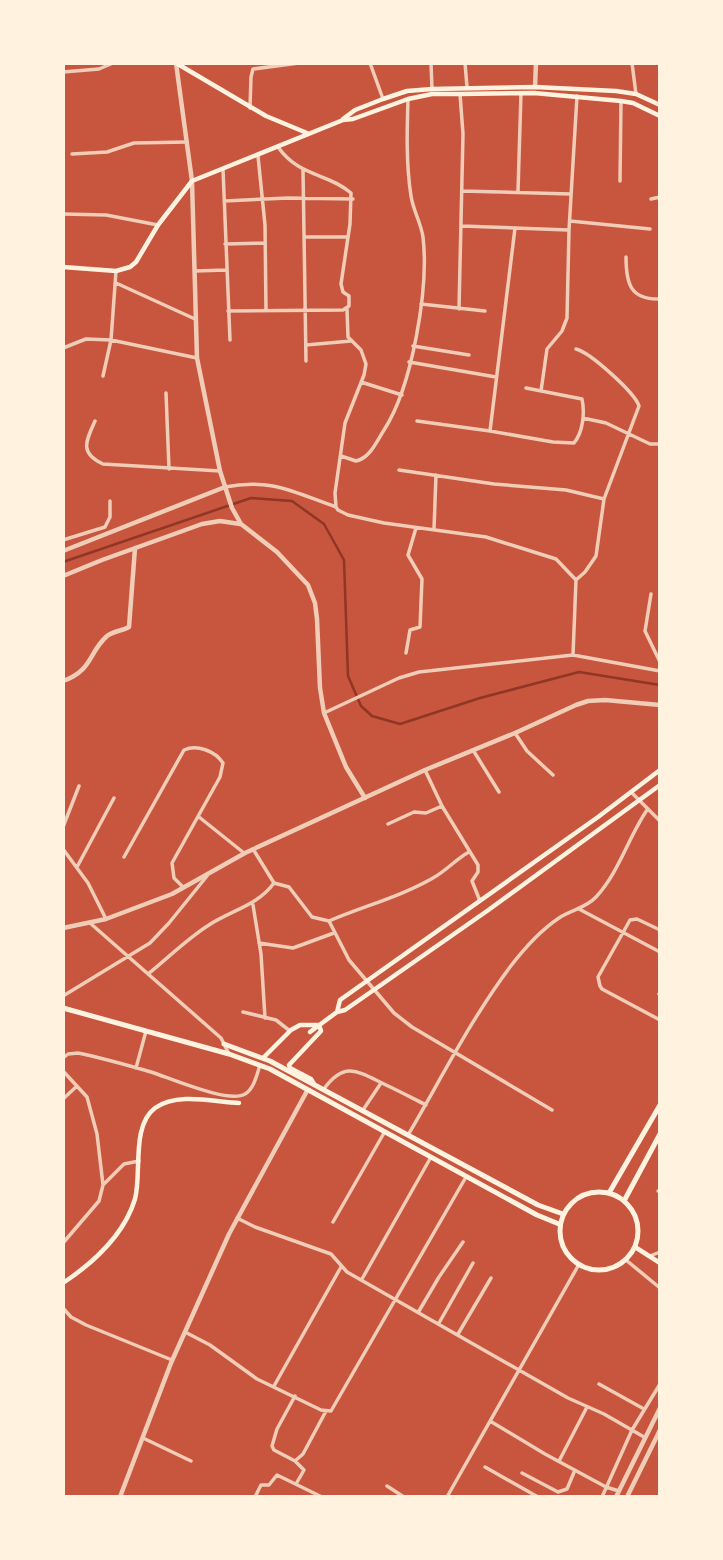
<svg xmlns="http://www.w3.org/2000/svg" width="723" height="1560" font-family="Bitter,serif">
<rect width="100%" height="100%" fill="#c8553d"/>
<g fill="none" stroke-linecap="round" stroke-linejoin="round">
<path stroke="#8f3625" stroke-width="2.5" d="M63,562l188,-64 41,3 32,23 20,36 4,116 13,30 11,10 28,8 80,-26 99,-26 81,13"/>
<path stroke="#f1ccb7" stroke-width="3.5" d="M370,63l13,36
M431,63l1,26
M465,63l2,24
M632,63l4,31
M63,72l36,-3 14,-6
M250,108l1,-31 2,-8 46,-6
M72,154l35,-2 27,-9 53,-1
M258,156l7,69 1,85
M223,169l7,171
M303,170l3,191
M620,181l1,-80
M462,191l109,3
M518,191l3,-98
M651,199l9,-2
M224,201l64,-3 65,1
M63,214l43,1 52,10
M570,221l80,8
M462,226l106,4
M304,237h44
M225,244l40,-1
M626,257c0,26 4,43 34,42
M195,271l31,-1
M116,283l79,36
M421,304l64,7
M347,309l1,28 13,13 5,14 -2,11 -19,48 -10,70 1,14 2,3 10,5 36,8 102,14 70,22 20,21
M459,309l4,-175 -3,-40
M228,311l115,-1 6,-4v-10l-6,-4 -2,-8 9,-60 1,-31c-23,-20 -52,-16 -73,-46
M306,345l45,-4
M413,346l56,9
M63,348l23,-9 25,1 86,18
M409,362l87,15
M103,376l8,-36 5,-69
M361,382l41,13
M541,391l6,-42 15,-18 5,-13 2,-88 8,-134
M166,393l3,76
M583,418l23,5 44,21h10
M95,421c-9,20 -16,32 8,43l117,7
M417,421l73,10 63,11 21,1c9,-11 11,-30 8,-44l-56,-11
M490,431l25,-203
M341,456l15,5c14,-3 21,-20 28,-31 28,-43 45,-141 39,-193 -2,-14 -10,-27 -12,-41 -5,-32 -4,-65 -3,-97
M399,470l95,14 72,6 38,9
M225,487c46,-9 68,5 111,20
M434,529l2,-54
M63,540l42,-13 5,-10v-16
M651,594l-6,37 15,31
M406,653l4,-23 10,-3 2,-48 -14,-24 8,-27
M573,655l3,-75 9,-8 11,-16 8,-57 35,-93c-4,-13 -48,-53 -63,-57
M324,713l75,-35 20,-6 154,-17 87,16
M515,733l12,18 26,24
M473,750l26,42
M425,770l17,36 36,59v7l-6,9 8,20
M631,792l29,29
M199,817l45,36
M388,824l26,-12 12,1 16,-7
M63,827l16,-41
M63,849l25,34 18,36
M253,849l21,34 15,4 23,30 17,4 20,39 45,53 18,14 140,83
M124,857l60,-107c13,-6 31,1 39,13l-3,14 -48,86 2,15 9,9
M77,867l37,-69
M253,905l8,49 4,64
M579,909l81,43
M329,921c35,-15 71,-24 104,-43 13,-7 23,-19 36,-26
M90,923l131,115 8,16
M660,930l-23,-11 -7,1 -32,57 2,9 2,3 58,31
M259,943l34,5 41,-15
M148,974c20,-16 40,-36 61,-49 23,-15 48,-19 65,-42
M659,994l1,1
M63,996l87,-53 19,-20 38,-47
M243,1012l33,8 14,11
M63,1058l5,-4 10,-1c24,5 49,12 73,19 19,6 78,32 94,22 9,-5 12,-20 15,-29
M136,1068l10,-37
M63,1071l24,26 10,37 6,51 -4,16 -36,42
M324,1089c21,-29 35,-17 62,-4 13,6 26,13 40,20
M63,1099l14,-13
M363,1110l18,-27
M408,1135c33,-56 63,-116 102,-168 13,-17 31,-37 49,-49 12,-8 27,-10 37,-21 23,-25 32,-59 51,-87
M103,1185l21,-21 15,-3
M658,1191h2
M237,1218l18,9 76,27 16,18 221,126 36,16 40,23
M333,1222l51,-89
M650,1256l10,-4
M626,1260l34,28
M362,1279l69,-122
M63,1308l8,9 15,8 86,35
M419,1311l20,-34 24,-35
M439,1323l34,-60
M185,1332l25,13 47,34 64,31 10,1 135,-234
M458,1334l33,-56
M599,1384l45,25
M274,1386l67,-119
M295,1396l-18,33 -5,17 2,4 21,11 8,-7 23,-43
M490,1421l55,33 61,33 13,4
M143,1438l48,23
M295,1461l9,9 -8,14
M559,1461l28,-54
M485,1467l53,30
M522,1473l36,19 9,-3 8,-19
M387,1486l17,11
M255,1497l6,-12h8l8,-10 45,22
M447,1497l131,-231
M602,1497l30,-67 28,-46"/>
<path stroke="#f1ccb7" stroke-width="4.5" d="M176,63l16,118 5,177 23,113 12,37 9,16 36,28 31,33 7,18 2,16 3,69 4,25 22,54 19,31
M535,87l1,-24
M63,551l162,-64
M63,576l39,-16 100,-36 18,-3 20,3
M63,681c30,-11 25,-28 44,-45 6,-5 15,-5 22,-9l6,-79
M63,928l43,-9 66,-25 73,-41 180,-83 90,-37 61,-28 12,-4 17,-1 55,5
M120,1497l51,-134 58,-129 78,-143
M616,1497l44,-89
M627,1497l33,-67"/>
<path stroke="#fff3e0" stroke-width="4.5" d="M176,63l90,53 41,17
M343,119l12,-9 28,-11 24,-8 25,-2 103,-2 81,4 20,3 24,11
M63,267l53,4 14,-4 6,-5 22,-37 34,-44 151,-61 10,-1 55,-20 24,-5h28l74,-1 87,8 12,2 27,13
M337,1012l3,-12 258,-183 62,-47
M310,1032l27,-20 8,-2 142,-99 173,-126
M263,1058l28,-28 9,-5h19
M314,1084l-3,-5 -21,-11 -1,-3 32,-34 -2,-6
M635,1247l25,16
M63,1283c30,-20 61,-48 72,-84 7,-26 -4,-73 20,-91 23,-16 59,-6 84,-5"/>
<path stroke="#fff3e0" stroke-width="5" d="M63,1008l166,46 41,15 267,146 22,9
M224,1044l46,17 268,144 25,9
M560 1231a39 39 0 1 1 78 0a39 39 0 1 1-78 0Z
M609,1193l51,-88
M624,1201l36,-67"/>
</g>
<rect width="723" height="1560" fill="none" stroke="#fff3e0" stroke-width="130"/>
</svg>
